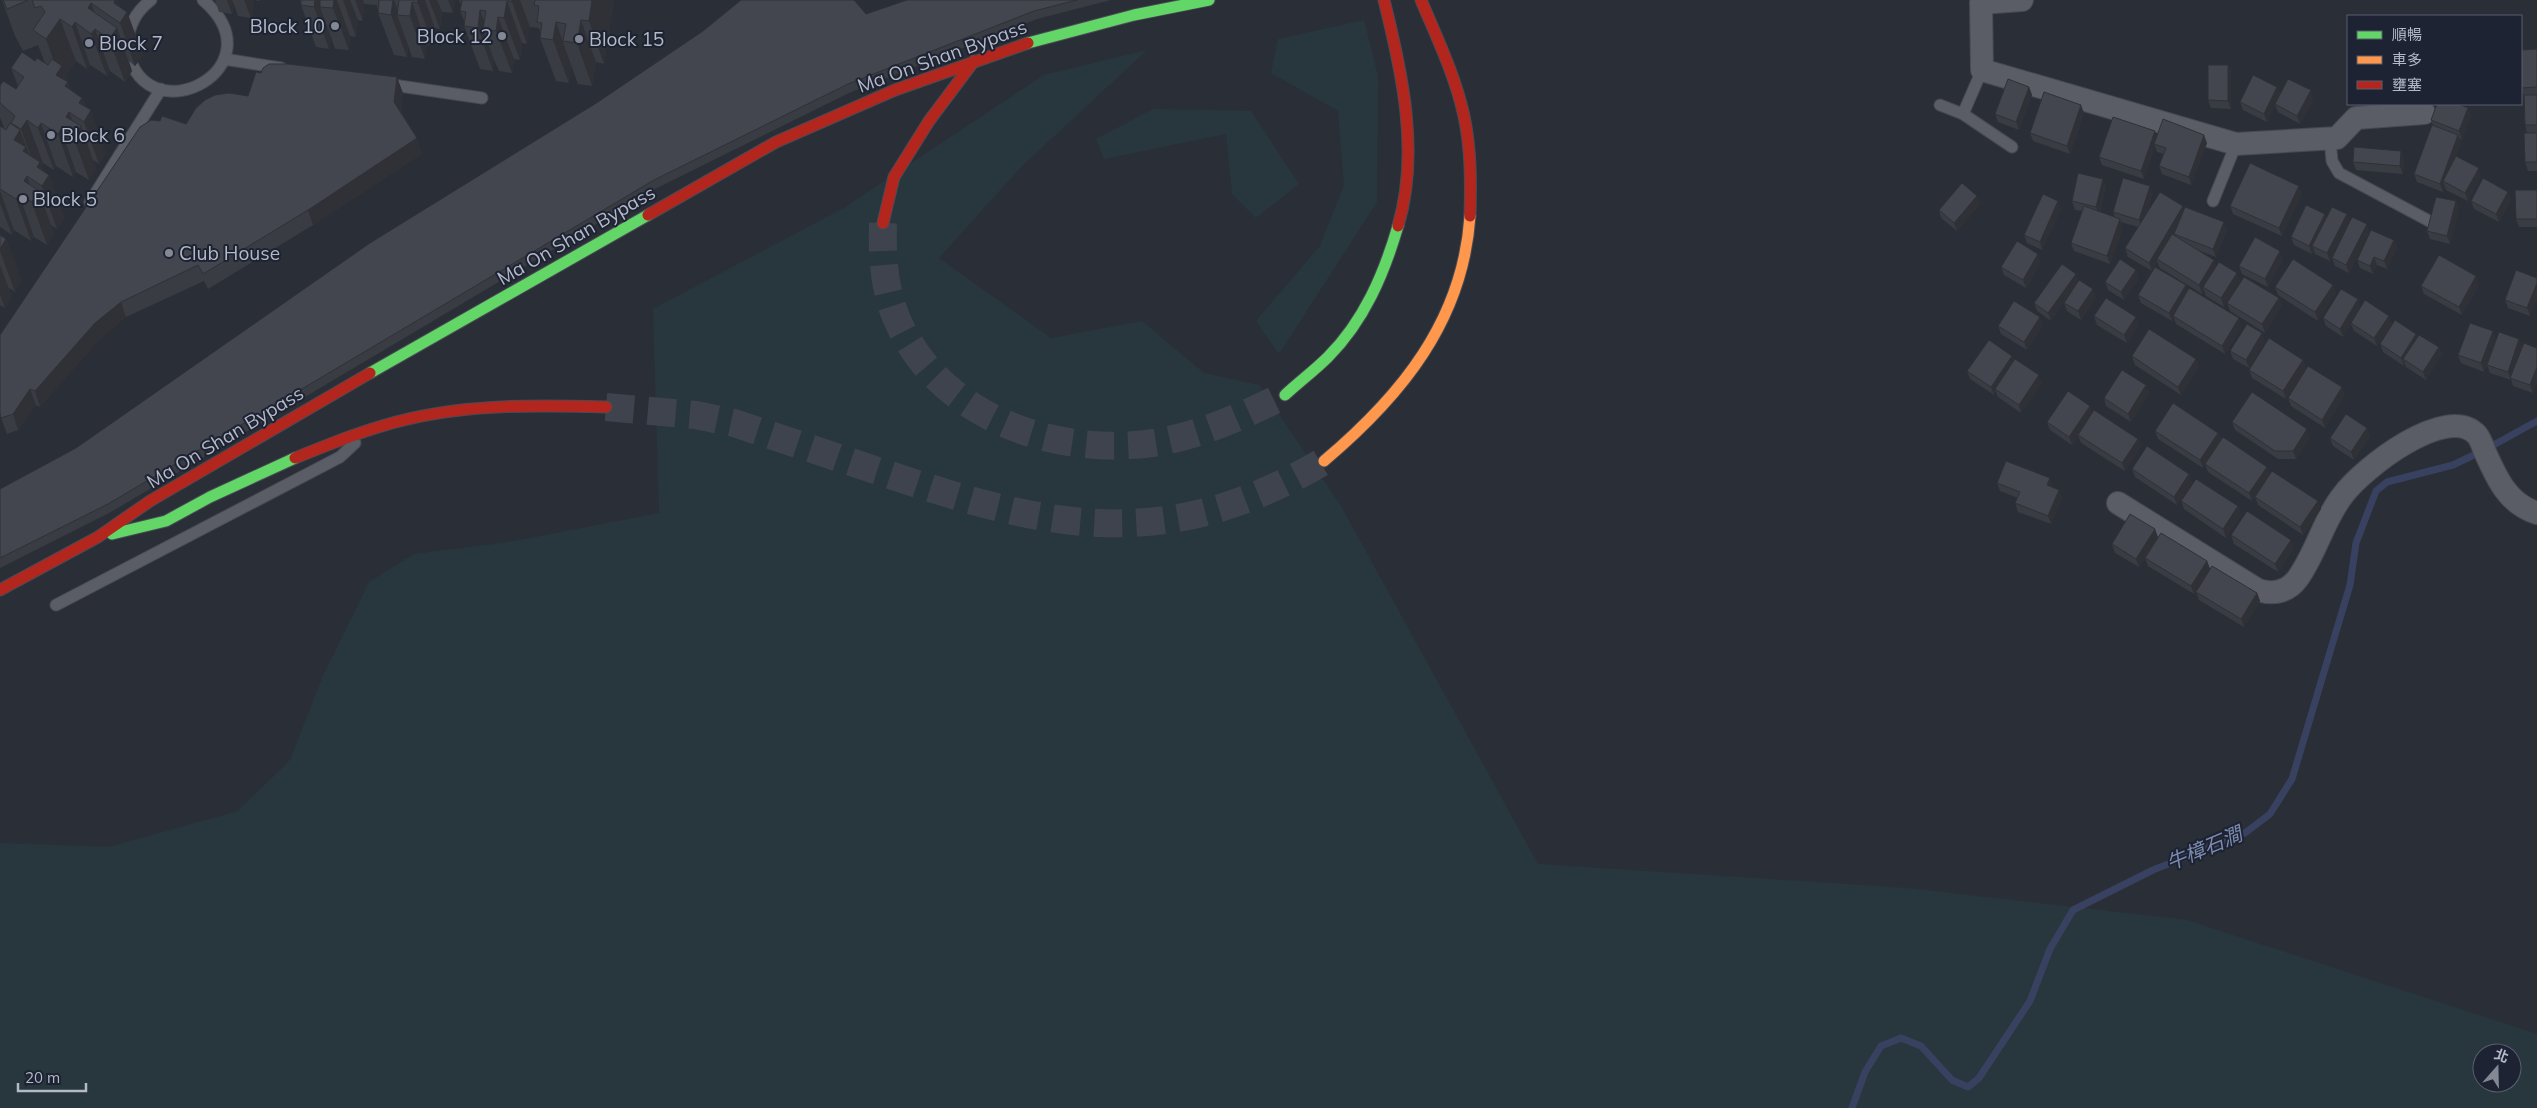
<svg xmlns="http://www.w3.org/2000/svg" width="2537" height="1108" font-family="Mulish,'Noto Sans TC',sans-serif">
<rect width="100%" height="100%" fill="#2a2e37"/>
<path fill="#27373d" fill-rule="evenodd" d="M1364,20l14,56 -1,126 -98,152 -23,-33 64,-75 24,-61 -6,-74 -67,-38 7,-34z
M1147,50l-126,117 -82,91 112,80 91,-17 62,52 55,12 82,121 197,358 369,24 280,32 350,114v74h-2537v-265l109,4 129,-36 52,-51 32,-82 47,-96 45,-28 95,-12 150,-29 -6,-204 189,-100 202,-134zM2482,1053h30v30h-30z
M1153,109l98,2 48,73 -43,34 -24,-24 -6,-60 -122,25 -8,-20z"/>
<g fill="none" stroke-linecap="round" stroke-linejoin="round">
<path stroke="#384260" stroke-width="7" d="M2490,447l47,-26
M1852,1108l13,-36 16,-26 20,-8 20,8 31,34 16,7 11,-9 51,-77 20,-52 23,-39 80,-40 92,-37 25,-19 22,-35 58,-194 6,-42 20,-52 11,-9 66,-17 25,-12"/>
<path stroke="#3f434d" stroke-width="28" stroke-dasharray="28 14" stroke-linecap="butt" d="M883,223c-1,35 1,71 17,103 46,96 165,134 265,115 43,-9 81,-27 120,-46
M606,407l90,8 38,8c54,18 108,36 162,54 161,54 274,75 428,-16"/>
<defs>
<path id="lane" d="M128,36c4,-16 10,-26 23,-36
M128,52c20,85 153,15 75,-52
M224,59l57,9
M1982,70l-19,44 49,33
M386,84l96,14
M1940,105l23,9
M2330,139l2,22 7,12 94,50
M2213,201l23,-57
M90,202l71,-113
M56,605l284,-148 15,-14"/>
<path id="street" d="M2022,0l-41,3 1,67 254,74 101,-6 19,-20 68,-5
M2118,503l140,87c16,5 30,2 40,-12 18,-25 26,-59 45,-83 19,-26 104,-93 134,-60 4,5 6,12 8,17 12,27 23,52 52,61"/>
<path id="fast" d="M1028,43l106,-28 75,-15
M370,373l278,-158
M1285,395c14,-13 30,-25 43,-38 36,-36 56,-83 70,-131
M112,534l54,-13 44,-24 85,-39"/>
<path id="slow" d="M1324,461c77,-65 139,-140 146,-245"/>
<path id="jam" d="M1384,0c18,72 36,153 14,226
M1421,0c16,38 34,75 43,116 7,33 7,66 6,100
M648,215l128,-73 119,-52 133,-47
M883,223l11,-46 35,-56 45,-60
M295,458c37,-15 74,-30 113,-39 64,-15 132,-14 198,-12
M0,590l98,-53 52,-36 220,-128"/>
</defs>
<use href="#lane" stroke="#464950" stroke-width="13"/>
<use href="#street" stroke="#464950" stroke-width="24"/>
<use href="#fast" stroke="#484b54" stroke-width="13"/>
<use href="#slow" stroke="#484b54" stroke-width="13"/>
<use href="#jam" stroke="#484b54" stroke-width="13"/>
<use href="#lane" stroke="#5a5d65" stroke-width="11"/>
<use href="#street" stroke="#5a5d65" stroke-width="22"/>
<use href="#fast" stroke="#63d668" stroke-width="11"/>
<use href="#slow" stroke="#ff974d" stroke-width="11"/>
<use href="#jam" stroke="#b3261e" stroke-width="11"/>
</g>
<path fill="#3a3c43" d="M2,0h117l-1,1 2,6 7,5 16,43 -8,11 -6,-5 3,10 -7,11 -15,-11 -3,5 -17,-11 -3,4 -11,-8 -10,15 5,14 11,8 24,55 -7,11 -6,-4 3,9 -7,11 -13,-8 -3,5 -17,-11 -2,4 -11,-7 -2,2 2,6 6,4 15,43 -7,11 -6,-4 3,9 -7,11 -13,-8 -3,4 -17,-11 -2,5 -12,-8v-101l4,2 -4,-11v-31l16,3 2,-3 -7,-18 24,-7 10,2 -7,-18 -15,6 -8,-15z
M215,0h45v1l-6,-1 -3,18 -13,-2 -4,-12 -2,10 -13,-2z
M300,0h154v1l-1,12 -11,-1 -2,17 -5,-1 -2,17h-6l-2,14 -13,-2 -4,-12 -1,12 -13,-2 -16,-42v-2l-2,-7v1l-12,-1 -1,17 -5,-1 -2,17 -6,-1 -1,14 -14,-1 -4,-12 -2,12 -13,-2 -15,-42z
M459,0h155l-10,64 -8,-2 -4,24 -14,-2 -7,-19 -2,18 -13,-2 -16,-43 1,-4 -2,-6 -9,-1 -3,17 -5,-1 -2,17 -6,-1 -2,14 -13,-2 -5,-11 -1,11 -13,-2 -16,-43 1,-3 -5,-12 1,-6z
M907,0h204l-74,19 -186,73 -194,96 -546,324 -111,56v-79l76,-41 790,-434z
M2537,49v84h-10l-2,-8 -1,-29 -3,-7v-39z
M2228,65l3,8v36l-20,-1 -3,-8z
M261,73l142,20 -2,19 16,26 5,16 -109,71 -105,64 -4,-8 -78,36 -26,22 -60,68 -4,-2 -18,25 -11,4 -6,-16 185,-294 62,-28z
M2029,87l3,8 -13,35 -21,-8 -3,-8z
M2277,87l3,7 34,5 -14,25 -22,-12 -3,-7 -8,17 -24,-12 -3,-8z
M2468,108l3,8 -9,24 -3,-2 2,5 -5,13 25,20 -13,25 -22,-11 -1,-3 -2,5 -26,-10 -3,-8 19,-49 -2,-5z
M2084,113l-14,41 -37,-13 -3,-8z
M2155,131l2,6 50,6 -16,42 -29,-11 -3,-8 5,-12 -7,-2 -2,-6 -11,33 -42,-14 -3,-8z
M2537,133v38h-9l-3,-9z
M2401,151l3,8 -1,15 -47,-4 -3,-8z
M2106,187l-6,25 15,5 -2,-5 39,-18 -5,19 37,-5 40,14 3,8 -11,27 -19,-7 17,10 2,6 21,7 3,8 -16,26 -18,-11 -2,-6 -2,4 -42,-26 -3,-6 -5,9 -24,-14 -3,-9 13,-21 -17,-5 2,6 -13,36 -36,-13 -3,-8 11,-32 -7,-1 -3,-9z
M2537,190v37h-18l-3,-8z
M2508,192l3,8 -12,22 -25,-13 -3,-8z
M2302,194l-20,42 -49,-22 -3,-8z
M1977,196l3,8 -23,27 -16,-13 -2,-8z
M2456,201l3,9 -9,34 -20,-5 -3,-8z
M2061,209l-19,41 -15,-7 -3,-8z
M2325,214l1,4 21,-4 3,8 -20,39 -15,-7 -1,-4 -2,4 -18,-9 -3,-8z
M0,232l1,4 5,3 16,42 -7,11 -6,-4 3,9 -7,11 -5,-3z
M2370,232l-21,41 -14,-7 -3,-8z
M2394,240l3,8 -10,21 -10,-4 -4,9 -13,-6 -3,-8z
M2283,259l-15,28 -26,-13 -3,-8z
M2041,262l-15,26 -22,-13 -3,-8z
M2136,270l3,8 -15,22 -16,-10 -3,-8z
M2476,276l3,8 -17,31 -38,-21 -3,-8z
M2537,278v20l-7,18 -22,-8 -3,-8z
M2078,281l18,17 -15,22 -14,-9 -3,-8 3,-5 -16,23 -14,-10 -3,-8z
M2186,285l2,6 54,35 -17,28 -49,-30 -2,-6 -2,3 -31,-18 -3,-8z
M2333,285l3,8 -18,28 -40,-26 -3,-8z
M2279,298l3,8 -17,27 -35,-22 -3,-8z
M2358,299l3,8 31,17 -15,22 -23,-15 -3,-7 -8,13 -17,-11 -3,-8z
M2094,316l42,1 3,8 -12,18 -30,-18z
M2043,325l-16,25 -26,-16 -3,-8z
M2262,333l3,9 -16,26 -16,-9 -3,-8z
M2416,334l1,3 22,10 3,8 -16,25 -20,-13 -1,-3 -1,2 -21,-14 -3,-8z
M2496,339h23l3,8 11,46 -20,-7 -2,-7v1l-21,-7 -3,-8 -3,7 -23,-9 -3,-8z
M2012,356l2,5 28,22 -21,30 -23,-16 -2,-5 -2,3 -24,-16 -3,-8z
M2132,356l64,3 3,8 -18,28 -46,-30z
M2303,360l3,9 -20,30 -34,-21 -3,-8z
M2146,385l3,8 -18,29 -25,-16 -2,-8z
M2345,396l-20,32 -34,-22 -3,-8z
M2092,413l46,26 3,8 -16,24 -44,-28 -3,-7 -6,9 -22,-15 -3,-8z
M2232,422l78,15 -14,22h-18l-43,-29z
M2367,428l3,8 -16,24 -21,-14 -3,-8z
M2155,431l63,2 3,7 49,35 48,26 3,8 -18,26 -45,-30 -3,-8 -3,4 -44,-29 -3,-8 -2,4 -45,-29z
M2132,469l57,5 3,9 -15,22 -42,-28z
M1997,483l56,3v1l6,3 3,8 -11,26 -33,-12 -3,-9 3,-5 -18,-7z
M2181,501l57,5 3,9 -15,23 -42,-29z
M2231,535l60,5 3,8 -16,24 -44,-28z
M2158,537l49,24 3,8 47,24 3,8 -16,26 -45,-27 -3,-8 -2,2 -46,-28 -3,-8 -6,9 -24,-14 -3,-9z"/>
<path fill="#2f3137" d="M101,0h18l-1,1 6,16 3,-5 16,43 -8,11 -15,-43z
M227,0h5l2,4 -2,10z
M244,0h10l-3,18z
M315,0h5v7l11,30 -2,12 -15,-42z
M334,0h3l13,36 -1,14 -16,-42z
M343,0h7l8,20 -2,17z
M355,0h8l1,4 -1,17z
M393,0h1l6,15h-3l11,30 -1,12 -16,-42z
M418,0h7l10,28 -2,17 -15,-42z
M429,0h8l5,12 -2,17z
M448,0h6l-1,13z
M512,0h8l10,27 -3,17 -15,-42z
M592,0h22l-10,64 -15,-43z
M507,1l15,42 -2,17 -16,-42z
M412,2l15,43 -2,14 -15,-43z
M91,3l12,32 -15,-27z
M480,10l7,19h-4l11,31 -1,11 -15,-43z
M498,17l16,42 -2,14 -16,-42z
M60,19l16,42 -10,15 12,32 -22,-33 2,-3 -12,-33z
M581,20l15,42 -4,24 -15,-43z
M75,22l15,43 -3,4 -15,-42z
M556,22l15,43 -2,18 -16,-43z
M117,28l15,43 -7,11 -16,-43z
M95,29l15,42 -3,5 -16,-42z
M2228,65l3,8v36l-3,-8z
M397,77l6,16 -3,25 -6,-16z
M2029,87l3,8 -13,35 -3,-8z
M2277,87l3,8 -13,27 -3,-8z
M2311,90l3,9 -14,25 -3,-8z
M82,98l6,16 3,-4 15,43 -7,11 -15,-42 -5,-19z
M2081,105l3,8 -14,41 -3,-8z
M2468,108l3,8 -9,24 -3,-9z
M69,112l8,21 4,-7 15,43 -7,11 -23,-63z
M27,120l16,43 -2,2 5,14 3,-4 15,43 -7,11 -36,-100z
M41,123l15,43 -2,4 -16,-42z
M61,129l15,43 -3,5 -15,-43z
M20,130l16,43 -22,-33z
M2155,131l3,8 -4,5 1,2 -11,33 -3,-8z
M2204,135l3,8 -16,42 -2,-8z
M2458,135l3,8 -15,40 -3,-2 2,6 -2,5 -3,-8z
M417,138l5,16 -109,71 -5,-15z
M2401,151l3,8 -1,15 -3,-8z
M2479,168l2,8 -13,25 -3,-8z
M27,176l7,22 5,-7 15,43 -7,11 -23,-64z
M2103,179l3,8 -7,28 -3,-8z
M2150,186l2,8 -10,34 -3,-8z
M2299,186l3,8 -20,42 -3,-8z
M0,191l14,39 -2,5 -12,-32z
M2508,192l3,8 -12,22 -3,-8z
M19,194l15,43 -3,4 -15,-42z
M1977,196l3,8 -23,27 -3,-8z
M2058,201l3,8 -19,41 -2,-8z
M2456,201l3,9 -9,34 -3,-8z
M2183,206l3,8 -28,46 -1,-1v3l-5,9 -3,-8z
M2325,214l3,8 -16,24 2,4 -2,4 -3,-8z
M2347,214l3,8 -20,39 -3,-8z
M2120,219l3,9 -13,36 -3,-8z
M2224,222l3,8 -11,27 -3,-8z
M2367,224l3,8 -21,41 -3,-8z
M0,232l4,11 2,-4 16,42 -7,11 -15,-41z
M2394,240l3,8 -10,21 -3,-8z
M2280,251l3,8 -15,28 -3,-8z
M2038,254l3,8 -15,26 -3,-8z
M2374,257l3,8 -4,9 -3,-8z
M2214,260l3,8 -14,19 1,3 -2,4 -3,-9z
M0,265l12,32 -7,11 -5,-13z
M2136,270l3,8 -15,22 -3,-8z
M2237,273l3,8 -16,26 -3,-9z
M2076,274l3,8 -28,39 -3,-8z
M2476,276l3,8 -17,31 -3,-8z
M2537,283v15l-7,18 -3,-8z
M2186,285l3,9 -16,22 1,2 -2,3 -3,-8z
M2333,285l3,8 -18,28 -3,-9z
M2093,289l3,9 -15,22 -3,-9z
M2279,298l3,8 -17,27 -3,-9z
M2358,299l3,8 -18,30 -3,-8z
M121,302l5,15 -26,22 -60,68 -5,-16 60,-68z
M2389,316l3,8 -15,22 -3,-8z
M2040,317l3,8 -16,25 -3,-8z
M2136,317l3,8 -12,18 -3,-8z
M2239,318l3,8 -17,28 -3,-8z
M2493,331l3,8 -12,33 -3,-9z
M2262,333l3,9 -16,26 -3,-8z
M2416,334l3,8 -16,17 2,5 -1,2 -3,-8z
M2519,339l3,8 -11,33 -3,-8z
M2439,347l3,8 -16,25 -3,-8z
M2012,356l3,8 -20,25 1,3 -2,3 -3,-8z
M2196,359l3,8 -18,28 -3,-8z
M2303,360l3,9 -20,30 -3,-8z
M2537,367v16l-4,10 -3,-8z
M2039,375l3,8 -21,30 -2,-8z
M2146,385l3,8 -18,29 -3,-8z
M2342,387l3,9 -20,32 -3,-8z
M30,389l6,16 -18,25 -5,-16z
M2090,406l3,8 -21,31 -3,-8z
M2367,428l3,8 -16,24 -3,-8z
M2307,429l3,8 -14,22 -3,-8z
M2218,433l3,8 -18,27 -3,-8z
M2138,439l3,8 -16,24 -3,-8z
M2267,467l3,8 -18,26 -3,-8z
M2189,474l3,9 -15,22 -3,-8z
M2050,478l3,8 -3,7 -3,-8z
M2059,490l3,8 -11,26 -3,-8z
M2318,501l3,8 -18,26 -3,-8z
M2238,506l3,9 -15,23 -3,-9z
M2155,529l3,8 -19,30 -3,-8z
M2291,540l3,8 -16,24 -3,-8z
M2207,561l3,8 -16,25 -3,-8z
M2257,593l3,8 -16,26 -3,-8z"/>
<path fill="#43464e" stroke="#2f3137" d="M3,0h25l-21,9z
M32,0h83l-1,3 13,9 -7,11 -29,-20 -3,5 29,20 -8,11 -14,-10 -4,5 -16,-12 -3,5 -12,-8 -14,20 -13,-9 12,-18 -4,-6 -6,2z
M301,0h14l-1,7 -13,-2z
M320,0h14l-1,8 -13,-1z
M379,0h14l-2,15 -13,-2z
M399,0h19v3l-6,-1 -2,14 -13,-1z
M462,0h50v2l-5,-1 -3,17 -6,-1 -2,14 -13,-2 3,-18 -6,-1 -2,18 -14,-2 2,-14 -6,-1z
M535,0h57l-3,21 -8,-1 -4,23 -14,-2 3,-17 -10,-2 -3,18 -13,-2 2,-15 -5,-1 2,-16 -5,-1z
M741,0h113l12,14 41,-14h170l-43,11 -186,73 -194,96 -546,324 -108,54v-69l76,-41 294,-205 228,-141 105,-71z
M2537,49v38l-16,1v-38z
M22,52l13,9 2,-3 11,7 4,-6 10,7 -6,9 12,7 -3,4 17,12 -3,5 12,7 -7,12 -15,-10 -3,5 15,9 -7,12 -13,-9 -3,5 -17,-11 -3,5 -11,-8 -6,9 -10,-6 4,-7 -15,-13v-17l3,-5 13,8 8,-12 -13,-9z
M269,64h19l109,13 -3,25 23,36 -109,72 -105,64 -5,-9 -77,37 -26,21 -60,68 -5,-2 -17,25 -12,4 -1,-5v-78l140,-208 11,-7 9,1 2,-5 24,8 10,-16 9,-8 10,-5 14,-2 19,3 8,-24 5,1 2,-5z
M2208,65h20v36l-20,-1z
M2253,75l24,12 -13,27 -24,-12z
M2008,79l21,8 -13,35 -21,-8z
M2288,79l23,11 -14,26 -22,-12z
M2044,92l37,13 -14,41 -37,-13z
M2524,95h13v30h-12z
M2437,104h21l10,4 -9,23 -28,-11z
M2113,117l42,14 -14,40 -42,-14z
M2163,119l41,16 -15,42 -30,-11 7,-18 -12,-4z
M10,123l10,7 -6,10 12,7 -3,4 17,11 -3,5 12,8 -7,11 -15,-10 -3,5 15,10 -7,11 -13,-8 -3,5 -16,-10v-63l6,4z
M2432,125l26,10 -18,49 -26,-10z
M2524,133h13v29h-12z
M2354,147l47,4 -1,15 -47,-4z
M2456,156l23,12 -14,25 -22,-12z
M2250,163l49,23 -20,42 -49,-22z
M2078,173l25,6 -7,28 -24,-6z
M2123,178l27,8 -11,34 -26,-8z
M2483,178l25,14 -12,22 -25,-13z
M1962,183l15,13 -23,27 -15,-13z
M2515,190h22v29h-21z
M2160,192l23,14 -34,57 -24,-15z
M2043,194l15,7 -18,41 -16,-7z
M2436,197l20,4 -9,35 -20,-5z
M2306,205l19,9 -16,32 -18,-9z
M2084,206l36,13 -13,37 -36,-13z
M2185,207l39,15 -11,27 -39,-15z
M2332,207l15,7 -20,39 -15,-7z
M2352,217l15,7 -21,41 -14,-7z
M2371,230l23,10 -10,21 -10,-4 -4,9 -13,-6z
M2172,234l42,26 -15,25 -42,-26z
M0,235l6,4 -6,10z
M2255,237l25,14 -15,28 -26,-13z
M2017,241l21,13 -15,26 -22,-13z
M2439,255l37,21 -17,31 -38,-21z
M2120,259l16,11 -15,22 -16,-10z
M2293,259l40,26 -18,27 -40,-25z
M2219,262l18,11 -16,25 -18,-11z
M2062,264l14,10 -28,39 -14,-10z
M2155,267l31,18 -17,28 -31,-18z
M2516,270l21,8v5l-10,25 -22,-8z
M2244,277l35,21 -17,26 -35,-21z
M2079,280l14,9 -15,22 -14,-8z
M2189,288l50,30 -17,28 -49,-30z
M2341,289l17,10 -18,30 -17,-11z
M2106,298l30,19 -12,18 -30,-19z
M2365,300l24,16 -15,22 -23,-15z
M2014,301l26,16 -16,25 -26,-16z
M2395,320l21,14 -15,24 -21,-14z
M2470,323l23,8 -12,32 -23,-8z
M2247,324l15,9 -16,27 -16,-9z
M2149,329l47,30 -18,28 -46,-31z
M2499,332l20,7 -11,33 -21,-7z
M2419,335l20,12 -16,25 -20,-13z
M2269,338l34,22 -20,31 -34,-21z
M1989,340l23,16 -21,31 -24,-16z
M2524,343l13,5v19l-7,18 -20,-7z
M2015,359l24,16 -20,30 -24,-16z
M2308,366l34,21 -20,33 -34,-22z
M2122,370l24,15 -18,29 -24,-16z
M2068,391l22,15 -21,31 -22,-15z
M2252,392l55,37 -14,22h-18l-43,-29z
M2173,403l45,30 -18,27 -45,-29z
M2094,410l44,29 -16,24 -44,-28z
M2346,414l21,14 -16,24 -21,-14z
M2223,437l44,30 -18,26 -44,-29z
M2147,446l42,28 -15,23 -42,-28z
M2006,461l44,17 -3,7 12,5 -11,26 -33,-13 5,-11 -23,-9z
M2272,471l46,30 -18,26 -45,-30z
M2196,479l42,27 -15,23 -42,-28z
M2247,511l44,29 -16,24 -44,-29z
M2130,514l25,15 -19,30 -24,-15z
M2161,533l46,28 -16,25 -46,-28z
M2212,566l45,27 -16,26 -45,-27z"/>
<g fill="#848895" stroke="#1d2332" stroke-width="2">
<circle cx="335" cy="26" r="5"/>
<circle cx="502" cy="36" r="5"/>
<circle cx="579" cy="39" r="5"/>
<circle cx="89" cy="43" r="5"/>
<circle cx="51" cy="135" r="5"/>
<circle cx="23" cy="199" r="5"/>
<circle cx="169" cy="253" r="5"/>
</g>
<g text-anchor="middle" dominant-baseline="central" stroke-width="4" stroke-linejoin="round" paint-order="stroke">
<g font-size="19" fill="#b4b9c8" stroke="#1d2332" text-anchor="start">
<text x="325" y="26" text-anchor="end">Block 10</text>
<text x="492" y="36" text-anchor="end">Block 12</text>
<text x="589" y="39">Block 15</text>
<text x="99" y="43">Block 7</text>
<text x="61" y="135">Block 6</text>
<text x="33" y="199">Block 5</text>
<text x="179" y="253">Club House</text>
</g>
<g font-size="19" fill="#b4b9c8" stroke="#1d2332">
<text transform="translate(942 56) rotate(-20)">Ma On Shan Bypass</text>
<text transform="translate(576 235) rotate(-30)">Ma On Shan Bypass</text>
<text transform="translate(225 437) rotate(-31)">Ma On Shan Bypass</text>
</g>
<g font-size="20" font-style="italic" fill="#7c8baf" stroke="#1d2332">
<text transform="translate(2204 848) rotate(-23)">牛樟石澗</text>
</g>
</g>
<rect x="2347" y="15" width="175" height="90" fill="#1d2332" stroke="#595f6e"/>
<rect x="2357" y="31" width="25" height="8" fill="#63d668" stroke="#595f6e"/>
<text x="2392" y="40" font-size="15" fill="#b4b9c8">順暢</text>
<rect x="2357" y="56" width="25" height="8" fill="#ff974d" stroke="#595f6e"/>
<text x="2392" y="65" font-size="15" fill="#b4b9c8">車多</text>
<rect x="2357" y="81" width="25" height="8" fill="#b3261e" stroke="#595f6e"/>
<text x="2392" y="90" font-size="15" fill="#b4b9c8">壅塞</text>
<g transform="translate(2497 1068) rotate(20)"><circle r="24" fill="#1d2332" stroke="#595f6e"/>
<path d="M0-4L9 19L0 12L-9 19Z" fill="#848895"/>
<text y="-8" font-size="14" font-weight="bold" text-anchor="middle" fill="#b4b9c8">北</text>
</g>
<path d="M18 1083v8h68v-8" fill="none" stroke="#b4b9c8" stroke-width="2.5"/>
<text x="25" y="1083" font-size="15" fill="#b4b9c8" stroke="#1d2332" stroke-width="4" paint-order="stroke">20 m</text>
</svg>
